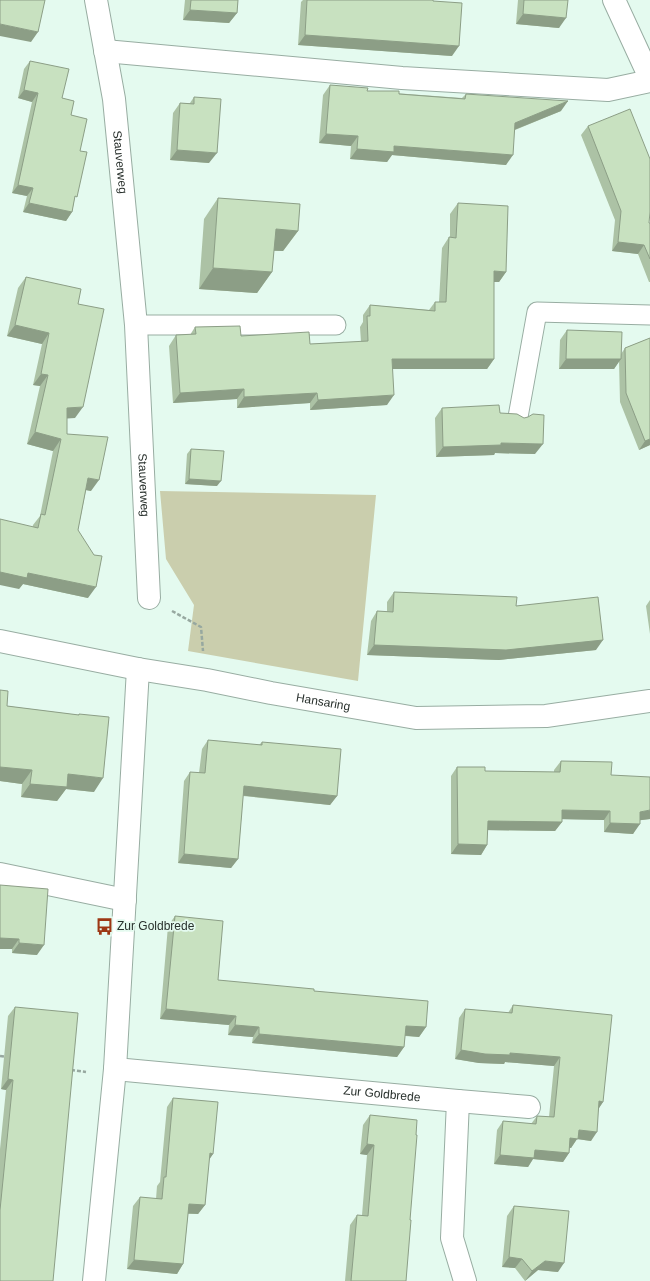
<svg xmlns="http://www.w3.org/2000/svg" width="650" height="1281" font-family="Helvetica,sans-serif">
<rect width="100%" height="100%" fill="#e4faef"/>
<path fill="#cacead" d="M160,491l216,4 -18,186 -170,-30 6,-46 -28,-46z"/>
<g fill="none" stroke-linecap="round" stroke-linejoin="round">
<defs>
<path id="service" d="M136,325h200
M518,417l19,-105 113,3"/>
<g id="minor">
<path id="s1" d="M96,0l18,99 22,226 13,273"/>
<path d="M614,0l36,78"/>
<path d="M105,51l297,27 206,12 42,-9"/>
<path d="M0,874l125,26"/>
<path id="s2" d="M115,1069l343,32 71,6"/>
<path d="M458,1101l-6,137 13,43"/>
<path d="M94,1281l21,-212 23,-400"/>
</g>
<g id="tertiary">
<path id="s3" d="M0,641l138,28 69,11 64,13 145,25 130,-2 104,-15"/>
</g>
</defs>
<use href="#service" stroke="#98ada2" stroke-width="21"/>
<use href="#minor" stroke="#98ada2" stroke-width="24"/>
<use href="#tertiary" stroke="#98ada2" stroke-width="24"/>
<path stroke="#97a8a0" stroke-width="2.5" stroke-dasharray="4 2" stroke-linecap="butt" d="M172,611l29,16 2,24
M0,1056l7,1
M71,1070l15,2"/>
<use href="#service" stroke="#fff" stroke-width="19"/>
<use href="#minor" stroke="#fff" stroke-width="22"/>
<use href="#tertiary" stroke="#fff" stroke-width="22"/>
</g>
<path fill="#acc2a5" d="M185,0h53l-1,13 -8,10 -46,-3z
M303,0h130v1l19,55 -154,-11 3,-43z
M518,0h50l-9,28 -43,-4z
M30,61l32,37 9,17 9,36 -6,51 -2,10 -6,9 -43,-9 4,-16 -15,-3 20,-91 -14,-4 6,-29z
M330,85l37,6 95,7 4,-4 95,17 -46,19 -9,35 -114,-10 -5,7 -37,-3 1,-13 -32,-3 4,-48z
M194,97l15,66 -39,-3 3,-47 7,-10h10z
M588,126l61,97h1v59h-1l-11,-28 -26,-3 3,-31 -34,-85z
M218,198l80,33 -15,20h-9l-2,21 -15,21 -58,-4 5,-70z
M458,203l48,69 -7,10h-5v77l-7,10h-95l-5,36 -77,5v-7l-73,5v-9l-64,4 -4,-57 7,-11h14l5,-8 46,9 69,8 51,-2 -1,-15 3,-5v-7l7,-10 59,5 6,-8h4l3,-54 7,-11h1v-23z
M26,277l52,27 -3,114h-8v16l24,57 -5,-1 -8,40 10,68 -65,-14 -4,5 14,-64 7,-9 13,-65 -26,-7 13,-58 -7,-1 9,-41 -35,-8 11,-48z
M567,330l54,24 4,-6 25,-10v107l-11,5 -19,-48 -1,-41 -5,8h-55l1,-29z
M442,408l58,5 35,41 -40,-1 -1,2 -58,2 -1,-39z
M191,449l26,37 -32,-2 2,-30z
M394,592l122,14 80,44 -97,10 -132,-5 4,-34 6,-10 10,1v-10z
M650,600v34l-4,-28z
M0,690l7,16 71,9 1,-1 15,78 -28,-3 -9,12 -36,-4 1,-13 -22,-3z
M208,740l51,5 3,-3 75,54 -7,9 -87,-9 -5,63 -7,9 -53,-5 6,-82 6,-9 9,1 3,-24z
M561,761l50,14 39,44 -10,1 -7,14 -29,-2v-12l-42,-1v3l-7,9 -68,-1v15l-6,10 -30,-1v-78l6,-9 28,4 69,1v-2z
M0,885l37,70 -25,-2v-4h-12z
M175,916l43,64 96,11 112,36 -7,10 -14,-1 -1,11 -7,10 -145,-14 1,-6 -25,-2 1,-10 -69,-6 8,-93z
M513,1005l90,97 -4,6 -8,33 -14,-2 -6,9 -1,-1 -1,6 -6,9 -30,-3 -5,8 -34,-3 3,-34 6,-9 28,3 6,-8 12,1 5,-51 -49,-4 -1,2 -25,-1 -24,-4 4,-41 6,-9 43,4z
M15,1007l38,274h-53v-132l6,-59 -5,-1 7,-73z
M173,1098l40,56 -4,5 -4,46 -7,9h-10l-5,50 -6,10 -50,-5 6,-63 7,-9 16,2 1,-13 3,-4 7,-75z
M370,1115l40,105 -4,61h-61l5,-56 7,-10h5l5,-60 -7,-1 3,-29z
M514,1206l44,66 -20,-2 -13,11 -10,-13 -13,-1 5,-51z"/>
<path fill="#8c9e86" d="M190,10l47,3 -8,10 -46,-3z
M523,14l43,4 -7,10 -43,-4z
M0,24l38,8 -7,10 -31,-6z
M305,35l154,11 -7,10 -154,-11z
M24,90l14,3 -6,9 -14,-4z
M568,101l-7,10 -52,21 6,-9z
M326,134l32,2 -7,10 -32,-3z
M394,146l119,9 -7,10 -114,-10 -5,7 -37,-3 7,-10z
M177,150l40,3 -8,10 -39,-3z
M18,185l15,3 -6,8 -15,-3z
M29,203l43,9 -6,9 -43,-9z
M276,229l22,2 -15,20 -21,-1z
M618,242l26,3 -6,9 -26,-3z
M213,268l59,4 -15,21 -58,-4z
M494,271l12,1 -7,10h-12z
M15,325l34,8 -7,11 -35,-8z
M392,359h102l-7,10h-103z
M566,359h55l-7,10h-55z
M41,374l7,1 -8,11 -7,-1z
M244,389l-7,10 -64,4 7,-10z
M317,393l-7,10 -73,5 7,-11z
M394,395l-7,10 -77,5 8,-10z
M83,407l-8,11 -16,1 8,-11z
M35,432l26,7 -8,12 -26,-7z
M650,439v6l-11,5 6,-9z
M501,443l42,1 -8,10 -40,-1 -1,2 -58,2 7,-10z
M88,478l11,2 -8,11 -11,-2z
M189,479l32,2 -4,5 -32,-2z
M0,572l28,1 68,14 -8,11 -65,-14 -4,5 -19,-4z
M603,640l-7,10 -97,10 -132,-5 7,-10z
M0,767l32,3 -10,14 -22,-3z
M68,774l35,4 -9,14 -28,-3 -9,12 -36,-4 9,-13z
M244,786l93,10 -7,9 -92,-10z
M562,810l48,1 -6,9 -49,-1z
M650,810v9l-16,2 6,-9z
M488,821l74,1 -7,9 -74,-1z
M610,823l30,1 -7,10 -29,-2z
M458,844l29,1 -6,10 -30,-1z
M184,854l54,5 -7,9 -53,-5z
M0,938l19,1 -7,10h-12z
M19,943l25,2 -7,10 -25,-2z
M166,1009l70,7 -7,9 -69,-6z
M235,1025l24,2 -6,10 -25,-2z
M406,1026l20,1 -7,10 -20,-2z
M259,1034l145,13 -7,10 -145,-14z
M461,1050l49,3 50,4 -6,9 -49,-4 -1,2 -25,-1 -24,-4z
M8,1079l5,1 -7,10 -5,-1z
M599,1101l4,1 -6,9z
M579,1130l18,2 -6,9 -14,-2 -6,9 -7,-1 6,-9z
M367,1144l7,1 -7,10 -7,-1z
M535,1150l34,3 -6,9 -30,-3 -5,8 -34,-3 6,-9z
M210,1153l3,1 -6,9z
M189,1204l16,1 -7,9 -15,-1z
M509,1257l13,2 -7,9 -13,-1z
M134,1260l49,4 -6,10 -50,-5z
M545,1261l19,2 -6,9 -20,-2 -13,11 7,-10z"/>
<path fill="#c8e1c0" stroke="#8c9e86" d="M0,0h45l-7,32 -38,-8z
M191,0h47l-1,13 -47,-3z
M307,0h126v1l29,2 -3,43 -154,-11z
M524,0h44l-2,18 -43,-4z
M30,61l39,8 -7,29 12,3 -3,14 16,4 -7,32 7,1 -10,45 -2,-1 -3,16 -43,-9 4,-15 -15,-3 20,-92 -14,-3z
M330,85l38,3 -1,3h32v3l66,5 1,-5 102,7 -53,22 -2,32 -119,-9v6l-37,-3 1,-13 -32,-2z
M194,97l27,2 -4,54 -40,-3 3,-47 14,1z
M630,109l20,50v53l-1,11h1v36l-6,-14 -26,-3 3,-31 -33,-85z
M218,198l82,6 -2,27 -22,-2 -4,43 -59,-4z
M458,203l50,3 -2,66 -12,-1v88h-102l2,36 -76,5 -1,-7 -73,4v-8l-64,4 -4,-58 20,-1 -1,-7 45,-1 1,10 68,-4 1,12 58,-3 -1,-25h3v-11l65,6v-9h11l3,-65 7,1z
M26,277l55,12 -3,15 26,5 -21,98 -16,1v26l41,3 -9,43 -11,-2 -10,52 16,25 8,1 -6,31 -68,-14 -1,5 -27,-6v-53l38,9 3,-14 4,1 16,-76 -26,-7 13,-57 -7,-1 8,-41 -34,-8z
M567,330l55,2 -1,27h-55z
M650,338v101l-5,2 -19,-48 -1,-45z
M499,405l1,8 17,1 7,4 4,-1 5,-3 11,1 -1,29 -42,-1v2l-58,2 -1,-39z
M191,449l33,2 -3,30 -32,-2z
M394,592l123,5 -1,9 82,-9 5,43 -97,10 -132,-5 3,-34 16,1z
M0,690l8,1 -1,15 72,9v-1l30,3 -6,61 -35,-4 -1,13 -37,-3 2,-14 -32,-3z
M208,740l54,5v-3l79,7 -4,47 -93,-10 -6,73 -54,-5 6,-82 15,1z
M561,761l51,1 -1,13 39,2v33l-10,2v12l-30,-1v-12l-48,-1v12l-74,-1 -1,24 -29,-1 -1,-77h28v4l75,1z
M0,885l48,4 -4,56 -25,-2v-4l-19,-1z
M175,916l48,5 -5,59 96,9v2l114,10 -2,26 -20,-1 -2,21 -145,-13v-7l-24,-2 1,-9 -70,-7z
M513,1005l99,10 -9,87 -4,-1 -2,31 -18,-2 -1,9 -8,-1 -1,15 -34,-3 -1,8 -34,-3 3,-34 33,3 1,-8 17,1 6,-60 -50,-4v2l-25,-1 -24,-4 4,-41 47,4z
M15,1007l63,6 -25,268h-53v-71l13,-130 -5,-1z
M173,1098l45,4 -5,52 -3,-1 -5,52 -16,-1 -6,60 -49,-4 6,-63 22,2 2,-22h2z
M370,1115l47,5 -1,15h1l-7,85h1l-5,61h-55l6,-66 11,1 6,-71 -7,-1z
M514,1206l55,5 -5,52 -19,-2 -13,10 -10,-12 -13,-2z"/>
<defs>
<symbol id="bus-bare" viewBox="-9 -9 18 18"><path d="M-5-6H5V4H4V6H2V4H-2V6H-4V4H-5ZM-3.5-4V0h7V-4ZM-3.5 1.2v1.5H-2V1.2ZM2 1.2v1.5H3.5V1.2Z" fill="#9d3714" stroke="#e4faef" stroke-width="2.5" paint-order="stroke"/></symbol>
</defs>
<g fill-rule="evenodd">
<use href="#bus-bare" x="92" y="914" width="25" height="25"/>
</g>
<g text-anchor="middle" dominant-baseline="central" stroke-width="3.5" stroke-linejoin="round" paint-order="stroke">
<g font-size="12" fill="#28302c" stroke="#e4faef">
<text stroke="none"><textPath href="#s1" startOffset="164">Stauverweg</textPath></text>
<text stroke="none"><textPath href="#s1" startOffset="488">Stauverweg</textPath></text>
<text stroke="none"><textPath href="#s3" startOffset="329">Hansaring</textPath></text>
<text stroke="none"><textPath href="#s2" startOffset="268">Zur Goldbrede</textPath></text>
</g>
<g font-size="12" fill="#28302c" stroke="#e4faef" text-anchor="start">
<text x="117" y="926">Zur Goldbrede</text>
</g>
</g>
</svg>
